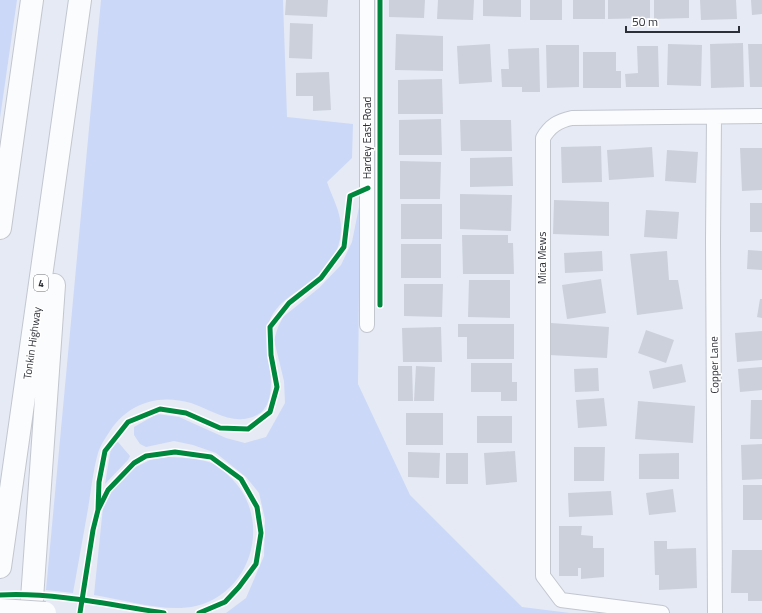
<svg xmlns="http://www.w3.org/2000/svg" width="762" height="613" font-family="'Titillium Web',sans-serif">
<rect width="100%" height="100%" fill="#e5eaf5"/>
<path fill="#ccd8f7" d="M0,0h17l-17,118z
M101,0h182l4,117 66,7 -1,34 -25,24c4,12 11,25 13,37 4,18 -4,39 -17,53 -10,10 -23,17 -34,25 -10,8 -18,16 -21,29 -4,22 15,76 -11,89 -23,12 -45,-5 -66,-12 -34,-10 -65,1 -83,31 -4,6 -8,12 -10,19 -5,18 -7,38 -10,56 -5,28 -10,56 -15,84l-27,-3z
M360,202l-2,182 52,111 112,112 48,6h-344l20,-15 18,-42 1,-37 -6,-26 -13,-16 -30,-24 -23,-8 -19,-4 -28,6 -6,-3 -6,-9v-8l23,-13 22,3 47,21 19,5 21,-6 19,-34 -1,-22 -10,-41 4,-13 5,-10 36,-29 22,-23 11,-23z
M118,442l12,14 -2,4 -23,24 6,-36 2,-4z
M168,457c17,1 35,1 50,9 4,3 8,7 11,10 44,40 25,116 -33,130 -30,7 -71,-6 -102,-11l9,-88 8,-17 21,-21 18,-9z"/>
<path fill="#ccd0da" d="M286,0h42l-1,17 -42,-2z
M389,0h36l-1,18 -35,-1z
M438,0h36l-1,20 -36,-1z
M483,0h38v17l-38,-1z
M530,0h32v20h-32z
M573,0h32v19h-32z
M608,0h42v18l-42,1z
M654,0h35v18l-35,1z
M700,0h36l1,19 -36,1z
M751,0h11v14l-10,1z
M290,23l23,1 -1,35 -23,-1z
M396,34l47,2v35l-48,-1z
M743,43l1,44 -33,1 -1,-44z
M490,44l2,38 -33,2 -2,-38z
M668,44l34,1 -1,41 -34,-1z
M748,44h14v43h-12z
M546,45h33v42l-32,1z
M637,46h21l1,41h-33l-1,-13 13,-1z
M539,48l1,44h-18v-5h-20l-1,-18h8l-1,-20z
M583,52h33v19h5v17h-38z
M329,72l2,38 -18,1v-15h-17v-23z
M442,79l1,35h-45v-34z
M441,119l1,36h-43v-35z
M460,120h51l1,31h-51z
M601,146l1,36 -40,1 -1,-36z
M652,147l2,30 -45,3 -2,-30z
M740,148h22v42l-20,1z
M667,150l31,2 -2,31 -31,-2z
M512,157l1,29 -43,1v-29z
M400,161l41,1 -1,37h-40z
M460,194l52,1 -1,36 -51,-2z
M554,200l55,2v34l-56,-2z
M750,203h12v29h-12z
M401,204h41v35h-41z
M646,210l33,2 -2,27 -33,-2z
M462,235h46v8h5l1,31h-51z
M401,244h40v34h-40z
M748,250l14,1v19l-15,-1z
M602,251l1,20 -38,2 -1,-20z
M667,251l2,29h9l5,29 -46,6 -7,-61z
M601,279l5,34 -39,6 -5,-34z
M469,280h41v38l-42,-1z
M404,284h39l-1,33 -38,-1z
M760,299h2v19l-5,-1z
M551,323l58,4 -2,31 -58,-3z
M458,324h56v35h-47v-22h-9z
M441,327l1,35h-39l-1,-34z
M646,330l28,10 -8,23 -28,-10z
M762,331v29l-25,2 -2,-29z
M471,363h41v19h5v19h-16v-9h-30z
M682,364l4,18 -33,7 -4,-18z
M398,366h14l1,35h-15z
M416,366l19,1 -1,34h-20z
M762,367v23l-22,2 -2,-23z
M598,368l1,23 -24,1 -1,-23z
M604,398l3,28 -29,2 -2,-28z
M751,400h11v39h-12z
M638,401l57,5 -2,37 -58,-4z
M406,413h37v32h-37z
M477,416h35v27h-35z
M762,444v35l-20,1 -1,-35z
M574,447h31l-1,34h-30z
M515,451l2,31 -31,3 -2,-32z
M408,452l32,1 -1,25 -31,-1z
M446,453h22v31h-22z
M679,453v26h-40v-25z
M743,485h19v35h-19z
M673,489l3,23 -27,3 -3,-22z
M611,491l2,24 -44,2 -1,-24z
M559,526h23l-1,9 12,1v12h11v29l-23,2v-11h-3v8h-19z
M654,541h13v8l29,-1 1,40 -38,2v-15h-4z
M732,550h30v51h-14v-8h-17z"/>
<g fill="none" stroke-linecap="round" stroke-linejoin="round">
<defs>
<path id="street" d="M714,117l-1,123 2,373
M367,325v-325
M662,613l-101,-13 -18,-24v-438c7,-12 15,-17 29,-20l190,-2"/>
<path id="highway" d="M0,228l32,-228
M0,567l80,-567
M31,613l23,-328"/>
</defs>
<use href="#street" stroke="#c2c6cf" stroke-width="16"/>
<use href="#highway" stroke="#c2c6cf" stroke-width="24"/>
<use href="#street" stroke="#fbfcfe" stroke-width="14"/>
<use href="#highway" stroke="#fbfcfe" stroke-width="22"/>
<defs>
<path id="highway-bridge" d="M0,610l45,3"/>
</defs>
<use href="#highway-bridge" stroke="#c2c6cf" stroke-width="24" stroke-linecap="butt"/>
<use href="#highway-bridge" stroke="#fbfcfe" stroke-width="22"/>
<defs>
<path id="cycleway" d="M380,305v-305
M98,510l1,-28 6,-31 23,-29 32,-13 26,4 34,15 28,1 22,-17 7,-25 -6,-32 -1,-28 19,-24 32,-25 23,-31 6,-51 18,-8
M0,595c53,-3 112,10 164,18
M80,613l13,-83 5,-20 10,-20 26,-27 12,-7 29,-4 36,5 30,22 16,28 4,26 -5,31 -17,23 -14,15 -26,11"/>
</defs>
<use href="#cycleway" stroke="#fff" stroke-width="8"/>
<use href="#cycleway" stroke="#00873e" stroke-width="5"/>
</g>
<g text-anchor="middle" dominant-baseline="central" stroke-width="3" stroke-linejoin="round" paint-order="stroke">
<rect fill="#fff" stroke="#6b6d73" stroke-width="1" x="34" y="275" width="14" height="16" rx="3"/>
<g font-size="10" font-weight="bold" fill="#2c2f37">
<text x="41" y="283">4</text>
</g>
<g font-size="11" fill="#2c2f37" stroke="#fff">
<text transform="translate(367 138) rotate(-90)">Hardey East Road</text>
<text transform="translate(542 258) rotate(-90)">Mica Mews</text>
<text transform="translate(32 343) rotate(-82)">Tonkin Highway</text>
<text transform="translate(714 365) rotate(-91)">Copper Lane</text>
</g>
</g>
<path d="M626 26v6h113v-6" fill="none" stroke="#2c2f37" stroke-width="2"/>
<text x="632" y="26" font-size="12" fill="#2c2f37" stroke="#ffffff" stroke-width="3" paint-order="stroke">50 m</text>
</svg>
